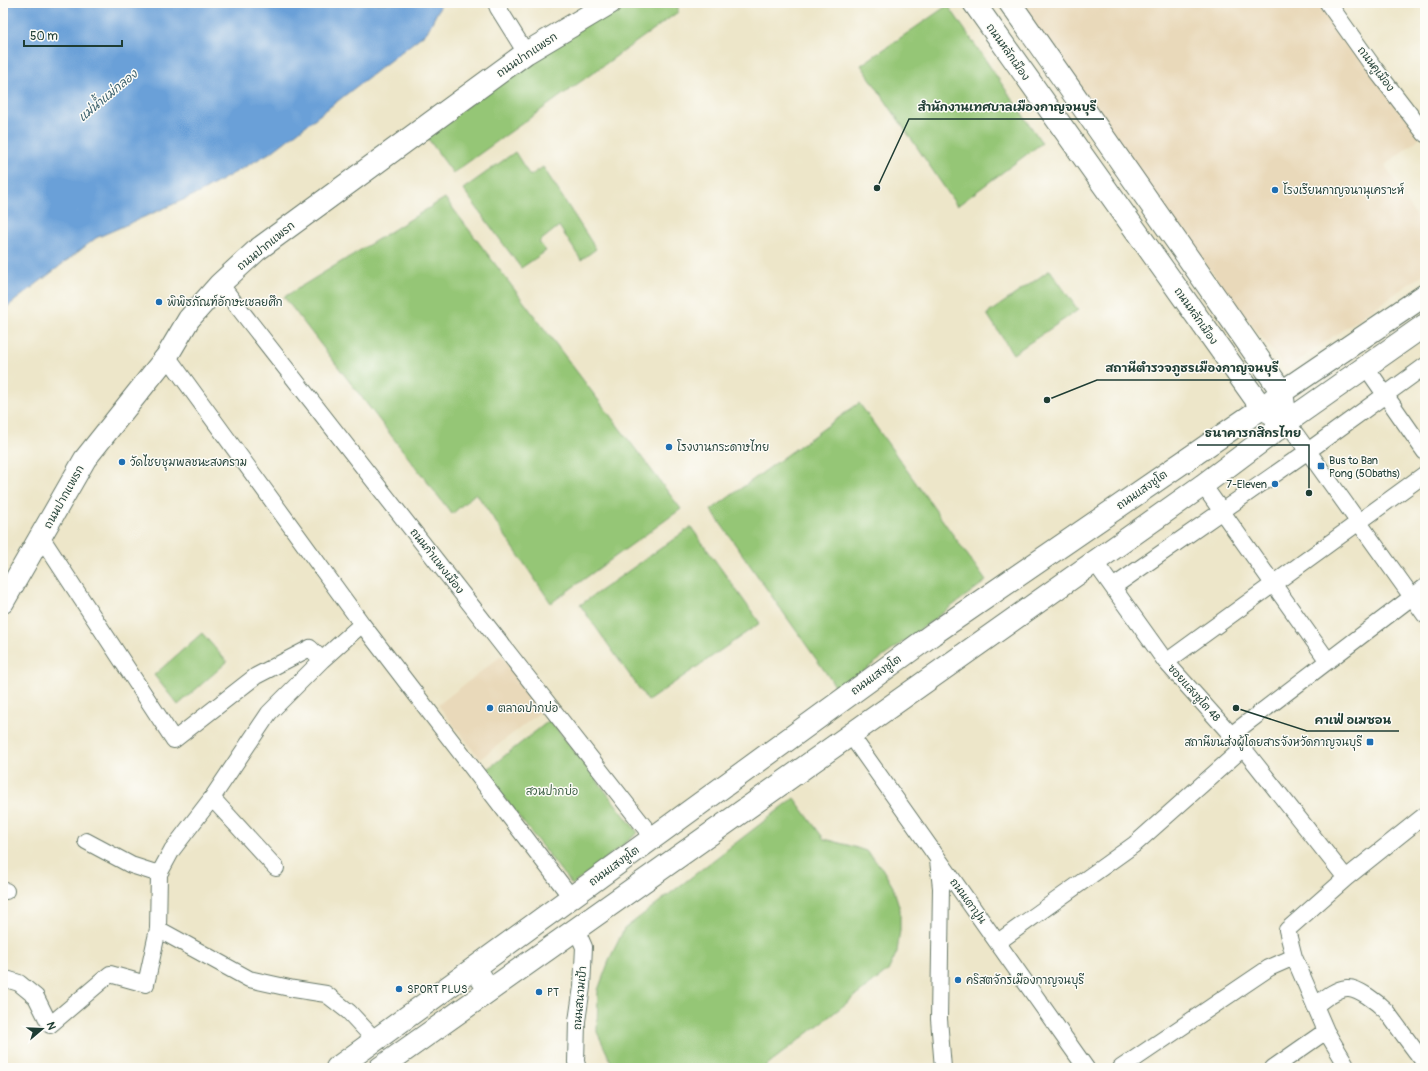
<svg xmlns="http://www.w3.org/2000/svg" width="1428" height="1071" font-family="Pangolin,'Playpen Sans Thai',sans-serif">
<rect width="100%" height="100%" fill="#fdfcf7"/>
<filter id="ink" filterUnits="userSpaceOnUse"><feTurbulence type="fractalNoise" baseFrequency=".025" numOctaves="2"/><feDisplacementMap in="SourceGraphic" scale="8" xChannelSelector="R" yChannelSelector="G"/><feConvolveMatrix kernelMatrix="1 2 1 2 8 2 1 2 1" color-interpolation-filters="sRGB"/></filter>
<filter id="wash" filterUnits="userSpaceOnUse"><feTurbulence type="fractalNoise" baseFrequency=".012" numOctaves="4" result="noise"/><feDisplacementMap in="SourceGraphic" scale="16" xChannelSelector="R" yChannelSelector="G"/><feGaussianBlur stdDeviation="0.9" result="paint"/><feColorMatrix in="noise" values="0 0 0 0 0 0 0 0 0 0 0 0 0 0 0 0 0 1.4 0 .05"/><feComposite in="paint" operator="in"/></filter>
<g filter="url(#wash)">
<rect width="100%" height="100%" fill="#ede6c9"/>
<path fill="#e9d9ba" d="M1020,3h304l97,134 -36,28 40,66v42l-139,96 -117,-153z
M501,656l42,54 -63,49 -42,-54z"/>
<path fill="#95c676" stroke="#5a8255" d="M622,3h56v9l-225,161 -27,-37 107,-78z
M948,5l94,138 -85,63 -96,-141z
M515,152l15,24 13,-9 53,82 -15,11 -22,-34 -20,16 7,9 -25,17 -58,-79z
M445,198l236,311 -130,94 -75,-110 -24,21 -168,-217z
M1050,270l28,40 -65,44 -26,-40z
M859,403l127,178 -148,109 -127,-180z
M691,527l69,96 -112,78 -68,-96z
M202,633l25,29 -49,43 -24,-30z
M550,720l88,113 -66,52 -88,-113z
M794,798l30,41 27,7 15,5 16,17 11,19 7,22v21l-3,22 -9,19 -125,97h-149l-17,-36 1,-42 12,-32 14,-29z"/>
<path fill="#6ba0d8" stroke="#456e86" d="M3,3h439l-15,29 -154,119 -74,42 -103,45 -93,72z"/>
</g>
<g filter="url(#ink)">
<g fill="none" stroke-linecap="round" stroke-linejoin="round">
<defs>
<path id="street" d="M496,3l2,5 28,45
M1328,3l44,62 53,69
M220,284l433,554
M167,356l195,268 209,273
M1366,367l59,85
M1287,422l138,193
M1203,485l125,176
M41,537l133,203 82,-64 54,-28 12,12
M1094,561l72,101 77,86 103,130
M1113,587l195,-136 117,-85
M362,624l-40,36 -53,53 -57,85 -40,52 -13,24 -1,55 91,50 45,10 32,5 23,18 26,28
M1166,662l259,-188
M850,734l236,334
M1231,735l194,-148
M212,798l64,70
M86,841l45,24 28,9
M938,860l3,28 -2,131 4,49
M3,891h3
M576,929l8,18 -2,40 -5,34 -1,41 2,6
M998,942l137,-98 108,-96
M3,978l16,5 17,14 14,28 60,-51 36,10 12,-55
M1315,1006c9,-7 20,-17 32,-18 11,-1 31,15 39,23 13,17 25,35 39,52
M1121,1068l148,-100 25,-11
M1273,1068l53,-37
M1348,1068l-22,-37 -32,-74 -7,-27 59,-52 79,-63"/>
<path id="secondary" d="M974,3l288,405 12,7
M1010,3l272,389 2,14
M3,602l82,-143 82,-103 22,-37 31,-35 37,-34 269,-197 84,-50
M337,1068l596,-434 329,-226 20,-16 143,-97
M380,1068l823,-583 84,-63 138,-97"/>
<path id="primary" d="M475,968l14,22"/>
</defs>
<use href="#street" stroke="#677868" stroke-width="18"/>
<use href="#secondary" stroke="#677868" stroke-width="24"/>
<use href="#primary" stroke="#677868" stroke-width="24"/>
<use href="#street" stroke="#fff" stroke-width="16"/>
<use href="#secondary" stroke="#fff" stroke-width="22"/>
<use href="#primary" stroke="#fff" stroke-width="22"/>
</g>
</g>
<g fill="#1f6fb2" stroke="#fdfcf7" stroke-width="1.5">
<circle cx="1275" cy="190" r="4"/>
<circle cx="159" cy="302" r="4"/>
<circle cx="669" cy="447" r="4"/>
<circle cx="122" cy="462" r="4"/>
<rect x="1317" y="462" width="8" height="8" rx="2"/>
<circle cx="1275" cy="484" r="4"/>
<circle cx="490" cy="708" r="4"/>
<rect x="1366" y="738" width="8" height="8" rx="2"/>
<circle cx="958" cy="980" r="4"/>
<circle cx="399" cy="989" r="4"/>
<circle cx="539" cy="992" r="4"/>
</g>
<g text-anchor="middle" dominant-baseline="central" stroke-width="3" stroke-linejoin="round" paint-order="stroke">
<g font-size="11" fill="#1f3d34" stroke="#fdfcf7">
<text transform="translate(1008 52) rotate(55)">ถนนหลักเมือง</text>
<text transform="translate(527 55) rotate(-34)">ถนนปากแพรก</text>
<text transform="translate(1376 69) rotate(53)">ถนนคูเมือง</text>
<text transform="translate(266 246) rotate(-39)">ถนนปากแพรก</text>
<text transform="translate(1196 316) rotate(55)">ถนนหลักเมือง</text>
<text transform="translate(1142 490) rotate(-35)">ถนนแสงชูโต</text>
<text transform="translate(64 497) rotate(-61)">ถนนปากแพรก</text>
<text transform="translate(437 561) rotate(52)">ถนนกำแพงเมือง</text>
<text transform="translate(876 675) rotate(-36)">ถนนแสงชูโต</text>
<text transform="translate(1194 693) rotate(48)">ซอยแสงชูโต 48</text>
<text transform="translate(614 866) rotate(-36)">ถนนแสงชูโต</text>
<text transform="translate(968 901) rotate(54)">ถนนเตาปูน</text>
<text transform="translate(580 998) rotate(-85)">ถนนสนามเป้า</text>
</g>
<g font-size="11" fill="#1f3d34" stroke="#fdfcf7" text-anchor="start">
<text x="1283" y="190">โรงเรียนกาญจนานุเคราะห์</text>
<text x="167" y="302">พิพิธภัณฑ์อักษะเชลยศึก</text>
<text x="677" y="447">โรงงานกระดาษไทย</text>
<text x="1329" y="460">Bus to Ban<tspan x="1329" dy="13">Pong (50baths)</tspan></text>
<text x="130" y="462">วัดไชยชุมพลชนะสงคราม</text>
<text x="1267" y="484" text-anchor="end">7-Eleven</text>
<text x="498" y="708">ตลาดปากบ่อ</text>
<text x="1362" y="742" text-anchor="end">สถานีขนส่งผู้โดยสารจังหวัดกาญจนบุรี</text>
<text x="966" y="980">คริสตจักรเมืองกาญจนบุรี</text>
<text x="407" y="989">SPORT PLUS</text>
<text x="547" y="992">PT</text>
</g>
<g font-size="11" fill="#3c5f44" stroke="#fdfcf7">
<text x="552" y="791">สวนปากบ่อ</text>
</g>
<g font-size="12" font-style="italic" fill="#3a606d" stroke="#fdfcf7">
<text transform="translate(108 96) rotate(-40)">แม่น้ำแม่กลอง</text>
</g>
</g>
<path fill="none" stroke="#1f3d34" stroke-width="1.5" d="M877 188L909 119H1104M1047 400L1097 380H1286M1309 493L1309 445H1197M1236 708L1307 731H1399"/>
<g fill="#1f3d34" stroke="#fdfcf7" stroke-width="1.5">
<circle cx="877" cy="188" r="4"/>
<circle cx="1047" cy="400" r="4"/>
<circle cx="1309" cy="493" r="4"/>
<circle cx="1236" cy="708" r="4"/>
</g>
<g font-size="12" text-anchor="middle" font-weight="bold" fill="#1f3d34" stroke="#fdfcf7" stroke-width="3" stroke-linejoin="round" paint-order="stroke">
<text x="1007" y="111">สำนักงานเทศบาลเมืองกาญจนบุรี</text>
<text x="1192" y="372">สถานีตำรวจภูธรเมืองกาญจนบุรี</text>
<text x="1253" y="437">ธนาคารกสิกรไทย</text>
<text x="1353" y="724">คาเฟ่ อเมซอน</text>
</g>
<rect width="1428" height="1071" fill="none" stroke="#fdfcf7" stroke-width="16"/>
<g transform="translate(42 1029) rotate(71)" stroke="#fdfcf7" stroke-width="3" paint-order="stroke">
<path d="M0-3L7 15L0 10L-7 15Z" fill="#1f3d34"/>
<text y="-6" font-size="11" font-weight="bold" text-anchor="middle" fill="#1f3d34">N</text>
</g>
<path d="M24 40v6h98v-6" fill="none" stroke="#1f3d34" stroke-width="2"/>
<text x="30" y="40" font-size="12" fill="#1f3d34" stroke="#fdfcf7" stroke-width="3" paint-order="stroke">50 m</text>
</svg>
